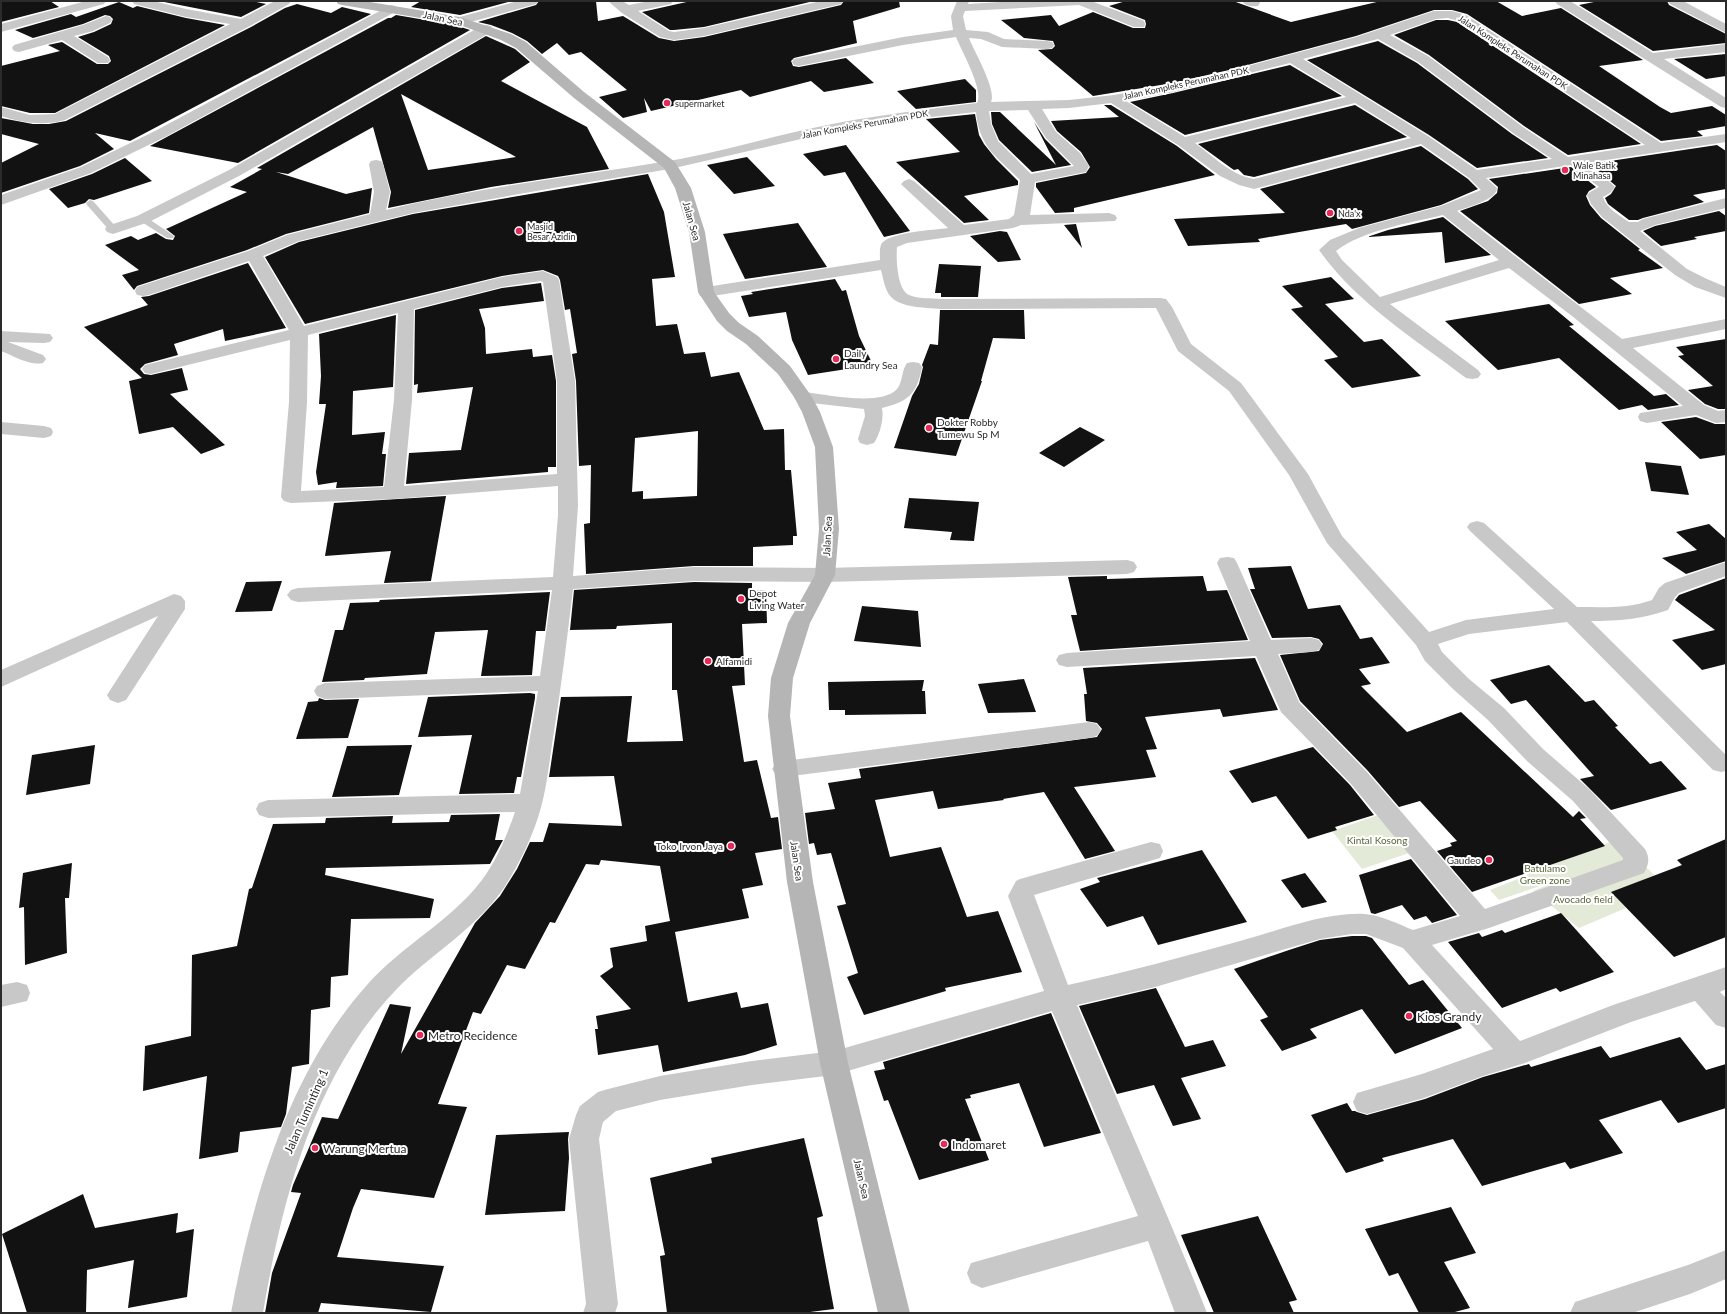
<svg xmlns="http://www.w3.org/2000/svg" width="1727" height="1314" font-family="Lato,sans-serif">
<rect width="100%" height="100%" fill="#fff"/>
<path fill="#e4ead8" d="M1387,812l37,36 -62,21 -30,-38z
M1618,839l36,36 -41,19 13,14 -47,20 -46,-37 31,-13 -65,22 -9,-10 38,-15 -27,-34 57,21z"/>
<path fill="#121212" fill-rule="evenodd" d="M1,1h49l9,6 -58,15z
M159,1h92l15,3 -25,13z
M421,1h91l-52,14 -49,-8z
M539,1h57l2,20 25,-5 36,22 15,3 30,-4 137,-32 3,-4h55l1,6 -47,14 4,22 -63,15 -3,3 2,5 6,1 47,-9 28,25 -50,9 -13,-11 -61,16 -9,-7 -90,21 -7,-13 3,14 -24,6 -24,-21 28,-7 -46,-38 -12,3 -12,-12 -15,11 -15,-13 -15,-8 -21,-8 -13,-3 58,-17z
M691,1h123l-110,26 -30,3h-4l-28,-18z
M1126,1h107l58,21 90,-21h115l26,15 39,-8 82,52 -44,6 61,41 11,6 41,-7 14,9v11l-29,5 6,5 -42,5 -194,-127 -15,-4h-18l-78,26 -127,34 -56,13 -80,13 -55,-46 14,-1 3,-3 -2,-5 -29,-3 -23,-18 50,-5 8,11 34,-14 40,16h12l1,-4 -1,-4 -36,-14z
M1599,1h68l2,4 57,29v9l-73,8 -74,-46z
M119,2l14,6 4,-2 49,12 39,7 -170,88h-25l-29,-7v-40l59,-15 -12,-6 14,-3 35,22h11l3,-3 -2,-5 -31,-19 16,-5 17,-8 2,-5 -3,-3 -5,-1 -22,9 -50,14 -18,-8 56,-16 5,3z
M297,4l34,9 11,-6 29,7 -241,127 -35,-8 19,16 -34,17 -79,27v-30l38,-19 -38,-10v-16l32,6h16l17,-3 185,-94 34,-19z
M396,15l59,10 15,5 -232,133 -88,-17 238,-128h3z
M1436,20h12l9,2 184,122 -73,11 -44,-29 -95,-71 -35,-20z
M486,36l29,13 15,13 -29,19 86,46 22,42 -118,18 -103,21 3,-16 -18,-65 -85,47 -12,-2 70,22 26,-6 -3,25 -83,21 -39,16 -110,36 -3,4 -12,-15 17,-5 -34,-25 26,-9 7,4 18,-7 10,6 7,1 2,-4 -9,-7 81,-37 -17,-5 32,-18 -5,-1zM401,94l115,63 -88,13z
M1378,41l39,22 95,71 36,24 -71,10 -48,-33 -122,-75z
M1726,54v22l-20,3 -32,-20z
M1290,65l52,31 -157,39 -55,-33 43,-9z
M965,79l11,11v12l-60,7 -19,-18z
M1104,105h7l66,41 38,29 -141,33v4l-19,1 -19,-26v-4l50,-10 4,-6 -9,-15 -24,-21 -6,-10 68,-4z
M1355,105l52,32 -153,40 -10,-2 -6,-6 -4,1 -3,-2 -33,-24z
M991,112h9l56,53 -22,-43 11,17 26,26 -39,7 -33,-32 -7,-16z
M975,114l4,21 5,9 12,15 22,22v4l-54,11 25,24 -25,3 -68,-61 64,-10 -34,-33z
M846,145l17,23 47,63 -26,6 -39,-65 -21,4 -21,-22z
M1717,145l9,6v38l-33,6 11,7 -61,16 -5,2h-9l-21,-16 -3,-6 6,-4 5,-8 -26,-22z
M1421,146l47,33 10,10 -37,16 -89,24 -6,-5 -88,15 2,3 -72,4 -14,-27 111,-6 -25,-24z
M747,157l28,29 -41,8 -27,-29z
M125,158l27,23 -58,19 -5,-1 -4,4 -17,5 -19,-19 43,-15z
M1571,167l25,20 -7,4 -3,5 4,9 11,13 39,31 -2,1 25,18 -53,10 22,16 -53,10 -119,-93 28,-10 9,-8 1,-6 -9,-8z
M648,174l16,38 11,65 -23,2 4,47 21,-2 7,30 21,-2 6,25 28,-5 25,58 20,-1 1,41h6l6,66h-4v9l-40,2v19h-59l-108,8 -2,-50 6,-1 1,-58 -12,1 -3,-85 -4,-27 5,-1 -7,-44 -5,1 -5,-30 -2,-4 -15,-6 -41,6 -197,48 -40,-67 34,-15 114,-28zM698,431l-1,65 -54,3v-8l-11,1 3,-54z
M1719,211l7,5v15l-32,6 3,2 -36,7 -18,-15 12,-5z
M1443,217l48,38 -46,8 -3,-31 -75,5 21,-7z
M798,223l29,44 -82,12 -22,-45z
M1076,224l6,24 -18,-23z
M1000,231l7,1 14,28 -23,2 -28,-26z
M248,263l38,65 -61,13 -2,-12 -49,15 4,11 -33,9 -5,5 4,5 7,1 31,-7 6,22 -18,4 55,51 -24,9 -28,-27 -34,7 -10,-53 13,-3 -58,-51 64,-22 -7,-8 8,-1z
M939,264l42,2 -3,31h-37v-4h-6z
M1331,277l23,22 -29,5 39,38 18,-3 39,37 -69,12 -28,-28 14,-3 -47,-48 12,-2 -21,-21z
M835,279l7,12 4,-1 13,46 14,29 -65,10 -16,-35 -6,-28 -37,5 -8,-21 12,-2 -2,-2z
M541,283l3,18 -65,8 6,19 1,26 46,-5 1,8 19,-2 4,26v86h-8v5l-142,12 3,-31 52,-3 12,-63 -56,6 1,-9 -4,1 1,-75 87,-22z
M1549,304l25,21 -5,1 85,70 12,-2 13,11 -31,5 -6,-5 -23,5 -60,-52 -61,12 -53,-49z
M940,310h84l1,29 -32,-1 -12,43h1l-26,75 -62,-8 18,-52 7,-12 4,-17 -1,-2 8,-21 8,1z
M396,315l-3,72 -40,4 -1,44 33,-3 -3,22h4l-3,32 -47,2 1,-6 -19,3 -2,-13 10,-68h-7l2,-28 -2,-42z
M1726,339v70h-8l-13,-5 -17,-14 25,-4 -35,-30 6,-1 -8,-8z
M1696,417l19,7h11v31l-26,4 -39,-37z
M1080,427l25,13 -41,27 -25,-14z
M1645,462l36,4 8,29 -38,-4z
M446,496l-15,85 -47,2 7,-32 -66,5 9,-53z
M909,498l70,4 -5,39 -24,-1 2,-8 -48,-4z
M1709,524l17,15v22l-40,13 -24,-16 35,-8 -21,-18z
M1291,566l17,43 32,-4 20,34 12,-2 18,26 -31,6 12,15 -10,2 46,46 54,-20 112,105 6,-6 7,7 -6,1 25,27 -133,46 -35,-41 15,-5 -2,-3 7,-2 -37,-40 -21,6 -31,-36 -68,-70 -20,-46 39,-4 4,-7 -4,-5 -8,-2 -39,1 -22,-49h5l-7,-21z
M1107,576v3l96,-3 4,15 20,-1 21,50 -168,11 -9,-36h6l-9,-38z
M1726,578v86l-24,6 -30,-30 43,-10 -40,-30 4,-5z
M282,581l-10,30 -37,1 11,-30z
M694,582l58,1v7h14l1,33 -25,1 3,61 -13,1 12,76 13,-2 14,58 7,-1 4,32 -27,4 8,32 -21,4 7,29 -74,14 13,70 49,-10 4,16 27,-5 9,42 -32,10 -82,17 -5,-27 -60,10 -3,-26h3l-2,-13 35,-7 -31,-33 13,-9 -3,-19 37,-7 -2,-15 25,-5 -10,-55 -59,-6 -2,5 -13,-1 -31,59 -5,-1 -25,47 -18,-4 -26,49 -8,-2 -35,92 29,3 -33,91 -73,-9 -8,19 -16,49 107,9 -13,46 -110,-9 -3,10h-53l7,-40 29,-80 -10,-1 2,-7 29,-68 16,2 52,-115 21,3 -10,47 74,-131 25,-27 17,-27 13,-27h13l6,-19 73,3 -8,-50 -65,1 12,-80 71,-1 -5,46 56,-1 -6,-51h-5v-67l-55,3 -1,3 -46,1 4,-40z
M550,592l-5,39h-9l-4,44 -51,1 7,-46 -53,2 -8,42 -62,4 -1,2 -42,2 13,-52h8l7,-27 29,-1 1,-2z
M862,606l56,5 3,36 -67,-6z
M1255,658l23,52 -55,7 -3,-8 -75,8 12,32 -11,1 10,27 -82,10 41,64 -30,8 -41,-67 -41,7 1,1 -66,9 -5,-18 -58,9 15,57 51,-10 26,70 31,-6 24,61 -77,16 1,3 -82,24 -17,-38 11,-4 -21,-67 9,-2 -15,-51 -14,2 -3,-12 -5,1 -4,-31 30,-4 -7,-26 33,-5 -2,-9 238,-32 5,-8 -5,-6 -11,-2 -2,-27h3l-4,-26z
M1549,665l36,37 9,-2 24,26 -3,1 35,37 11,-3 26,28 -76,21 -31,-31 14,-3 -68,-76 -15,4 -21,-24z
M1024,679l12,33 -48,1 -10,-29z
M924,680l-2,11h3l1,23 -81,1v-5h-16l-1,-28z
M530,693l5,1v4l-14,79h-4l-3,16 -55,1 13,-59 -54,2 10,-40z
M319,698l6,2 34,-1 -11,39 -52,1 12,-37 10,-1z
M95,745l-5,39 -64,11 6,-40z
M412,745l-13,50 -67,2 15,-51z
M1313,747l37,38 24,30 -39,12 2,3 -29,9 -32,-43 -24,7 -23,-32z
M500,814l-5,26h8l-13,24 -164,4 -1,7 109,24 -4,19 -79,1 -3,56 -17,2 -1,30 -19,3 -2,54 -17,3 -6,47 -5,13 -41,5 -2,20 -39,7 8,-83 -64,15 2,-45 46,-10 1,-81 45,-9 12,-57 3,-1 21,-64 52,-1 1,-5 67,-2 -1,7 57,-1 2,-7z
M1726,839v98l-52,20 -63,-65 71,-27 -5,-5z
M1202,850l45,72 -89,23 -15,-29 -36,11 -27,-38 20,-7 -3,-4z
M1411,859l46,56 -25,8 -6,-7 -12,4 -12,-15 -27,9 -4,-1 -12,-38z
M72,863l-3,35h-4l2,55 -42,12 -1,-58 -5,1 4,-35z
M1305,873l22,29 -25,6 -21,-28z
M1561,913l53,59 -54,20 -4,-4 -54,20 -54,-66 31,-9 3,4 20,-7 3,3z
M1352,936h14l6,2 37,47 14,-5 39,48 -67,26 -33,-45 -52,20 7,9 -35,13 -22,-31 8,-3 -34,-48 55,-19 31,-10z
M1156,988l29,59 28,-7 13,26 -45,12 20,41 -28,7 -19,-41 -37,9 -38,-88z
M1051,1013l50,120 -57,14 -25,-64 -49,12 1,3 -6,1 24,61 -70,20 -31,-80 -4,1 -10,-30 11,-2 -2,-7z
M1680,1037l26,33 20,-6v44l-48,15 -17,-23 -62,20 24,33 -53,16 -5,-7 -83,24 -29,-47 -71,19 2,3 -38,12 -35,-58 36,-12 5,8h3l2,1 10,3 58,-16 58,-22 46,-13 2,3 70,-21 9,12z
M569,1132l-1,7 1,19 -4,53 -80,4 11,-80z
M804,1138l19,78 -6,2 17,91 -32,4h-135l-7,-57 5,-1 -15,-77 62,-15 -1,-5z
M83,1194l12,34 83,-15 -2,20 18,-4 -7,68 -59,11 6,-48 -47,10 -1,43h-59l-25,-79z
M1451,1207l25,46 -32,9 26,46 -19,5h-32l-21,-40 -9,3 -24,-47z
M1258,1216l39,84 -8,2 5,11h-80l-33,-78z"/>
<g fill="none" stroke-linecap="round" stroke-linejoin="round">
<path fill="#c8c8c8" fill-rule="evenodd" d="M90,200l3,1 23,26 1,2 -1,2h-6l-23,-26 -1,-2z
M143,216l3,1 28,19 -1,2h-6l-27,-17 -1,-2z"/>
<path fill="#c8c8c8" fill-rule="evenodd" d="M86,1h20l-2,3 -103,28v-8z
M132,1h21l33,8 55,10 34,-18h16l-2,3 -39,22 -185,94c-22,6 -42,3 -64,-4v-9l29,8 25,-1 175,-90 -44,-7 -52,-13z
M518,1h20l-2,3 -76,21 -4,-1 -2,-3 2,-3z
M608,1h14l7,4 21,-4h23l-2,3 -33,7 31,20 5,1 30,-4 117,-27h22l-2,3 -137,32 -30,4 -14,-3 -38,-24z
M957,1h12l-1,3 49,-3h74l53,20 1,3 -1,3h-10l-55,-22 -114,6 -2,5 3,14 22,2 16,7 43,2 5,1 2,3 -2,3 -5,1 -45,-2 -21,-8 -12,-1c5,13 28,52 22,64l78,-2 45,-5 59,-11 56,-13 127,-34 78,-26h18l14,4 195,128 65,-9v8l-140,21 26,21 3,3 -5,6 -7,4c3,11 17,19 26,25h9l5,-3 83,-21v10l-71,17 -15,6 47,38 20,10 19,8v11l-31,-11 -20,-12 -73,-58 -11,-13 -4,-9 3,-3 9,-5 -28,-22 -85,13 11,10c0,12 -30,19 -40,23l165,128 104,-20v10l-93,19 71,57 14,6 8,-1v12l-10,1 -20,-8 -49,8 -7,-2 -2,-4 2,-4 43,-7 -111,-90 -63,-48 -119,36 88,66 3,4 -3,4 -6,1 -6,-1c-51,-39 -110,-75 -147,-128l11,-10 29,-12 82,-22 40,-16 -12,-12 -48,-34 -167,45 -15,-4 -19,-9 -42,-31 -67,-42 -42,5 -27,1 14,23 24,21 9,13 -3,6 -51,10 -5,33 79,-2 6,2 2,3 -2,3 -94,4 -8,3 -106,15 -10,4c-1,12 0,42 12,48 9,4 22,3 32,4l219,-1 6,1 6,8 19,37 50,39 67,91 34,62 87,96 37,-12 88,-11 -84,-78 -3,-4 3,-4 7,-2 7,2 93,84c25,0 51,2 75,-7l7,-12 6,-5 61,-21v14l-47,17 -4,4 -7,13c-25,9 -50,11 -77,11l135,134v16l-5,1 -8,-2 -146,-148 -98,12 -31,10 4,8 27,27 35,29 39,41 46,40 56,60c5,9 4,15 -1,24l-155,55 -57,17 88,96 93,-36 113,-38v22l-6,3 6,6v30l-10,-3 -21,-24 -64,21 -106,41 -42,13 -59,22 -57,16 -10,-3 -4,-9 4,-9 65,-19 71,-25 -90,-101 -37,-14h-14l-32,5 -165,48 -78,18c43,103 89,204 130,308h-32l-27,-72 -166,47 -11,-5 -4,-10 4,-10 167,-47 -86,-205 -218,64 -82,10 -92,15 -44,11 -13,11 -4,17 19,165 -3,9h-32l3,-9 -17,-165 7,-24 4,-9 18,-14 10,-3 52,-13 92,-15 82,-10 210,-60 -36,-95 8,-15 4,-2 131,-37 9,2 3,7 -3,7 -126,37 34,90c58,-13 115,-28 172,-44 38,-10 84,-29 124,-27 17,1 34,10 49,16l47,-14 -109,-132 -70,-72 -25,-56 -189,11 -8,-2 -3,-5 3,-5 8,-2 183,-12 -33,-78 3,-5 7,-1 7,1 3,5 34,77 40,-2 8,2 3,5 -3,5 -8,2 -33,2 21,48 68,70 118,137 138,-49v-2l-50,-57 -46,-40 -39,-41 -35,-31 -28,-28 -9,-16 -89,-102 -38,-68 -60,-84 -51,-40 -22,-43 -215,1c-16,-2 -46,0 -54,-18 -3,-6 -4,-14 -6,-21l-175,27 -6,-1 -2,-4 2,-4 6,-1 174,-27c0,-5 -1,-15 3,-18 11,-10 50,-12 65,-14l-44,-41 -3,-3 3,-3 5,-2 5,2 50,44 45,-6 5,-4 6,-35c-23,-23 -41,-33 -44,-68l-71,8 -91,16 -144,33 -111,18 -146,26 -114,28 -36,15 41,70 198,-49 41,-6 14,6 2,3 16,101 3,125 -5,70 121,-9 131,1 302,-8 7,2 3,5 -3,5 -7,2 -302,8 -131,-1 -121,8c-6,50 -12,100 -20,149 -3,19 -5,38 -9,57 -6,29 -19,58 -34,83 -27,48 -80,75 -116,114 -81,86 -112,208 -131,321h-32c21,-113 57,-240 136,-328 34,-39 84,-64 115,-105 15,-20 25,-45 33,-68l-247,6 -9,-3 -3,-6 3,-6 9,-3 252,-6 18,-103 -213,8 -8,-3 -3,-5 3,-5 8,-3 215,-7 12,-86 -254,12 -7,-2 -4,-5 4,-5 7,-2 255,-11 5,-62v-29l-165,13 -102,4 -7,-2 -3,-4 8,-95 1,-62 -139,34 -6,-1 -3,-4 3,-4 144,-35 -40,-69 -100,34 -6,1 -6,-1 -2,-4 2,-4 111,-36 39,-16 83,-21 4,-22 -5,-28 2,-3 5,-1 5,1 2,3 7,28 -4,18c93,-23 188,-33 282,-49 49,-8 97,-23 145,-33 54,-12 109,-18 164,-25 7,-13 -15,-51 -21,-66l-53,8 -104,21 -5,-1 -2,-3 2,-3 5,-1 104,-21 50,-7 -2,-14zM1448,18l10,3 187,124 -77,12 -45,-30 -95,-71 -38,-21 46,-16zM1378,39l40,23 95,71 39,26 -75,11 -49,-34 -125,-77zM1290,63l56,34 -161,40 -59,-36 47,-9zM1355,103l56,35 -157,41c-23,-4 -40,-22 -59,-36zM1028,110l18,28 28,28 -43,8 -33,-33 -7,-17 -2,-13zM1443,215l56,45 -119,37 -38,-37 -6,-9c27,-21 74,-28 107,-36zM541,281l2,1 14,99v93l-153,12 8,-86 2,-91 88,-22zM398,313l-4,87 -10,87 -83,4 6,-89 1,-67z
M1242,1h17l1,2 -2,3c-5,1 -13,0 -16,-5z
M1555,1h15l83,52 73,-9v8l-62,7 62,39v10l-5,-1 -164,-103z
M1668,1h15l43,23v9l-56,-29z
M391,5l4,1 2,3 -2,3 -230,125 -74,36 -90,32v-10l80,-28 74,-36z
M106,16l4,1 2,3 -2,3 -17,8 -19,5 34,21 2,3 -2,3h-10l-36,-23 -43,12 -5,-1 -2,-3 2,-3 69,-20z
M486,25l5,1 1,3 -1,3 -252,144 -90,46 -36,12 -6,-2 -2,-3 2,-3 30,-10 92,-46 252,-144z
M1,331l49,3 3,4 -3,4 -6,1 -36,-1 35,13 3,4 -3,4c-13,3 -29,-7 -42,-12z
M913,362l6,1 3,4c-5,27 -14,35 -40,41 2,11 -2,26 -8,35l-7,2 -7,-2 -2,-4 7,-23 -1,-7 -61,-7 -6,-1 -3,-4 3,-4 6,-1c22,2 78,15 94,-3 6,-7 4,-18 10,-26z
M1,422l43,4 7,2 2,4 -2,4 -7,2 -43,-4z
M174,594l7,2 4,5v8l-59,91 -8,3 -8,-3 -3,-5 51,-79 -157,71v-17z
M1089,722l8,2 4,6 -4,6 -8,2 -305,39 -8,-2 -4,-6 4,-6 8,-2z
M17,982l10,3 3,8 -3,8 -26,6v-22z
M1726,1250v29l-36,15 -58,19h-62l5,-11 113,-37z"/>
<path fill="#b5b5b5" fill-rule="evenodd" d="M336,1h28l96,16 51,17 15,8 58,50 91,70 16,26 14,44 9,60 15,21 10,10 19,13 32,30 22,31 8,15 13,35 6,82 -4,46 -25,48 -17,55 -3,38 23,166 35,181 62,250h-32l-58,-250 -33,-181 -19,-166 3,-38 17,-55 27,-48 4,-46 -4,-82 -13,-35 -8,-15 -16,-23 -32,-30 -19,-13 -10,-10 -19,-29 -9,-60 -14,-44 -11,-20 -90,-70 -58,-50 -15,-8 -44,-16 -115,-19 -4,-1z"/>
</g>
<g fill="#e42b57" stroke="#fff" stroke-width="1.5">
<circle cx="667" cy="103" r="4"/>
<circle cx="1565" cy="170" r="4"/>
<circle cx="1330" cy="213" r="4"/>
<circle cx="519" cy="231" r="4"/>
<circle cx="836" cy="359" r="4"/>
<circle cx="929" cy="428" r="4"/>
<circle cx="741" cy="599" r="4"/>
<circle cx="708" cy="661" r="4"/>
<circle cx="731" cy="846" r="4"/>
<circle cx="1489" cy="860" r="4"/>
<circle cx="1409" cy="1016" r="4"/>
<circle cx="420" cy="1035" r="4"/>
<circle cx="944" cy="1144" r="4"/>
<circle cx="315" cy="1148" r="4"/>
</g>
<g text-anchor="middle" dominant-baseline="central" stroke-width="4" stroke-linejoin="round" paint-order="stroke">
<g font-size="9" fill="#2b2b2b" stroke="#fff">
<text transform="translate(1513 52) rotate(33)">Jalan Kompleks Perumahan PDK</text>
<text transform="translate(1186 83) rotate(-12)">Jalan Kompleks Perumahan PDK</text>
<text transform="translate(865 124) rotate(-10)">Jalan Kompleks Perumahan PDK</text>
</g>
<g font-size="9" fill="#2b2b2b" stroke="#fff" text-anchor="start">
<text x="675" y="103">supermarket</text>
<text x="1573" y="165">Wale Batik<tspan x="1573" dy="10">Minahasa</tspan></text>
<text x="1338" y="213">Nda'x</text>
<text x="527" y="226">Masjid<tspan x="527" dy="10">Besar Azidin</tspan></text>
</g>
<g font-size="10" fill="#2b2b2b" stroke="#fff">
<text transform="translate(443 18) rotate(12)">Jalan Sea</text>
<text transform="translate(692 221) rotate(74)">Jalan Sea</text>
<text transform="translate(827 536) rotate(-87)">Jalan Sea</text>
<text transform="translate(797 861) rotate(82)">Jalan Sea</text>
<text transform="translate(862 1179) rotate(77)">Jalan Sea</text>
</g>
<g font-size="10" fill="#2b2b2b" stroke="#fff" text-anchor="start">
<text x="844" y="353">Daily<tspan x="844" dy="12">Laundry Sea</tspan></text>
<text x="937" y="422">Dokter Robby<tspan x="937" dy="12">Tumewu Sp M</tspan></text>
<text x="749" y="593">Depot<tspan x="749" dy="12">Living Water</tspan></text>
<text x="716" y="661">Alfamidi</text>
<text x="723" y="846" text-anchor="end">Toko Irvon Jaya</text>
<text x="1481" y="860" text-anchor="end">Gaudeo</text>
</g>
<g font-size="10" fill="#566639" stroke="#fff">
<text x="1377" y="840">Kintal Kosong</text>
<text x="1545" y="868">Batulamo<tspan x="1545" dy="12">Green zone</tspan></text>
<text x="1583" y="899">Avocado field</text>
</g>
<g font-size="12" fill="#2b2b2b" stroke="#fff" text-anchor="start">
<text x="1417" y="1016">Kios Grandy</text>
<text x="428" y="1035">Metro Recidence</text>
<text x="952" y="1144">Indomaret</text>
<text x="323" y="1148">Warung Mertua</text>
</g>
<g font-size="12" fill="#2b2b2b" stroke="#fff">
<text transform="translate(306 1111) rotate(-66)">Jalan Tuminting 1</text>
</g>
</g>
<rect width="1727" height="1314" fill="none" stroke="#2b2b2b" stroke-width="4"/>
</svg>
